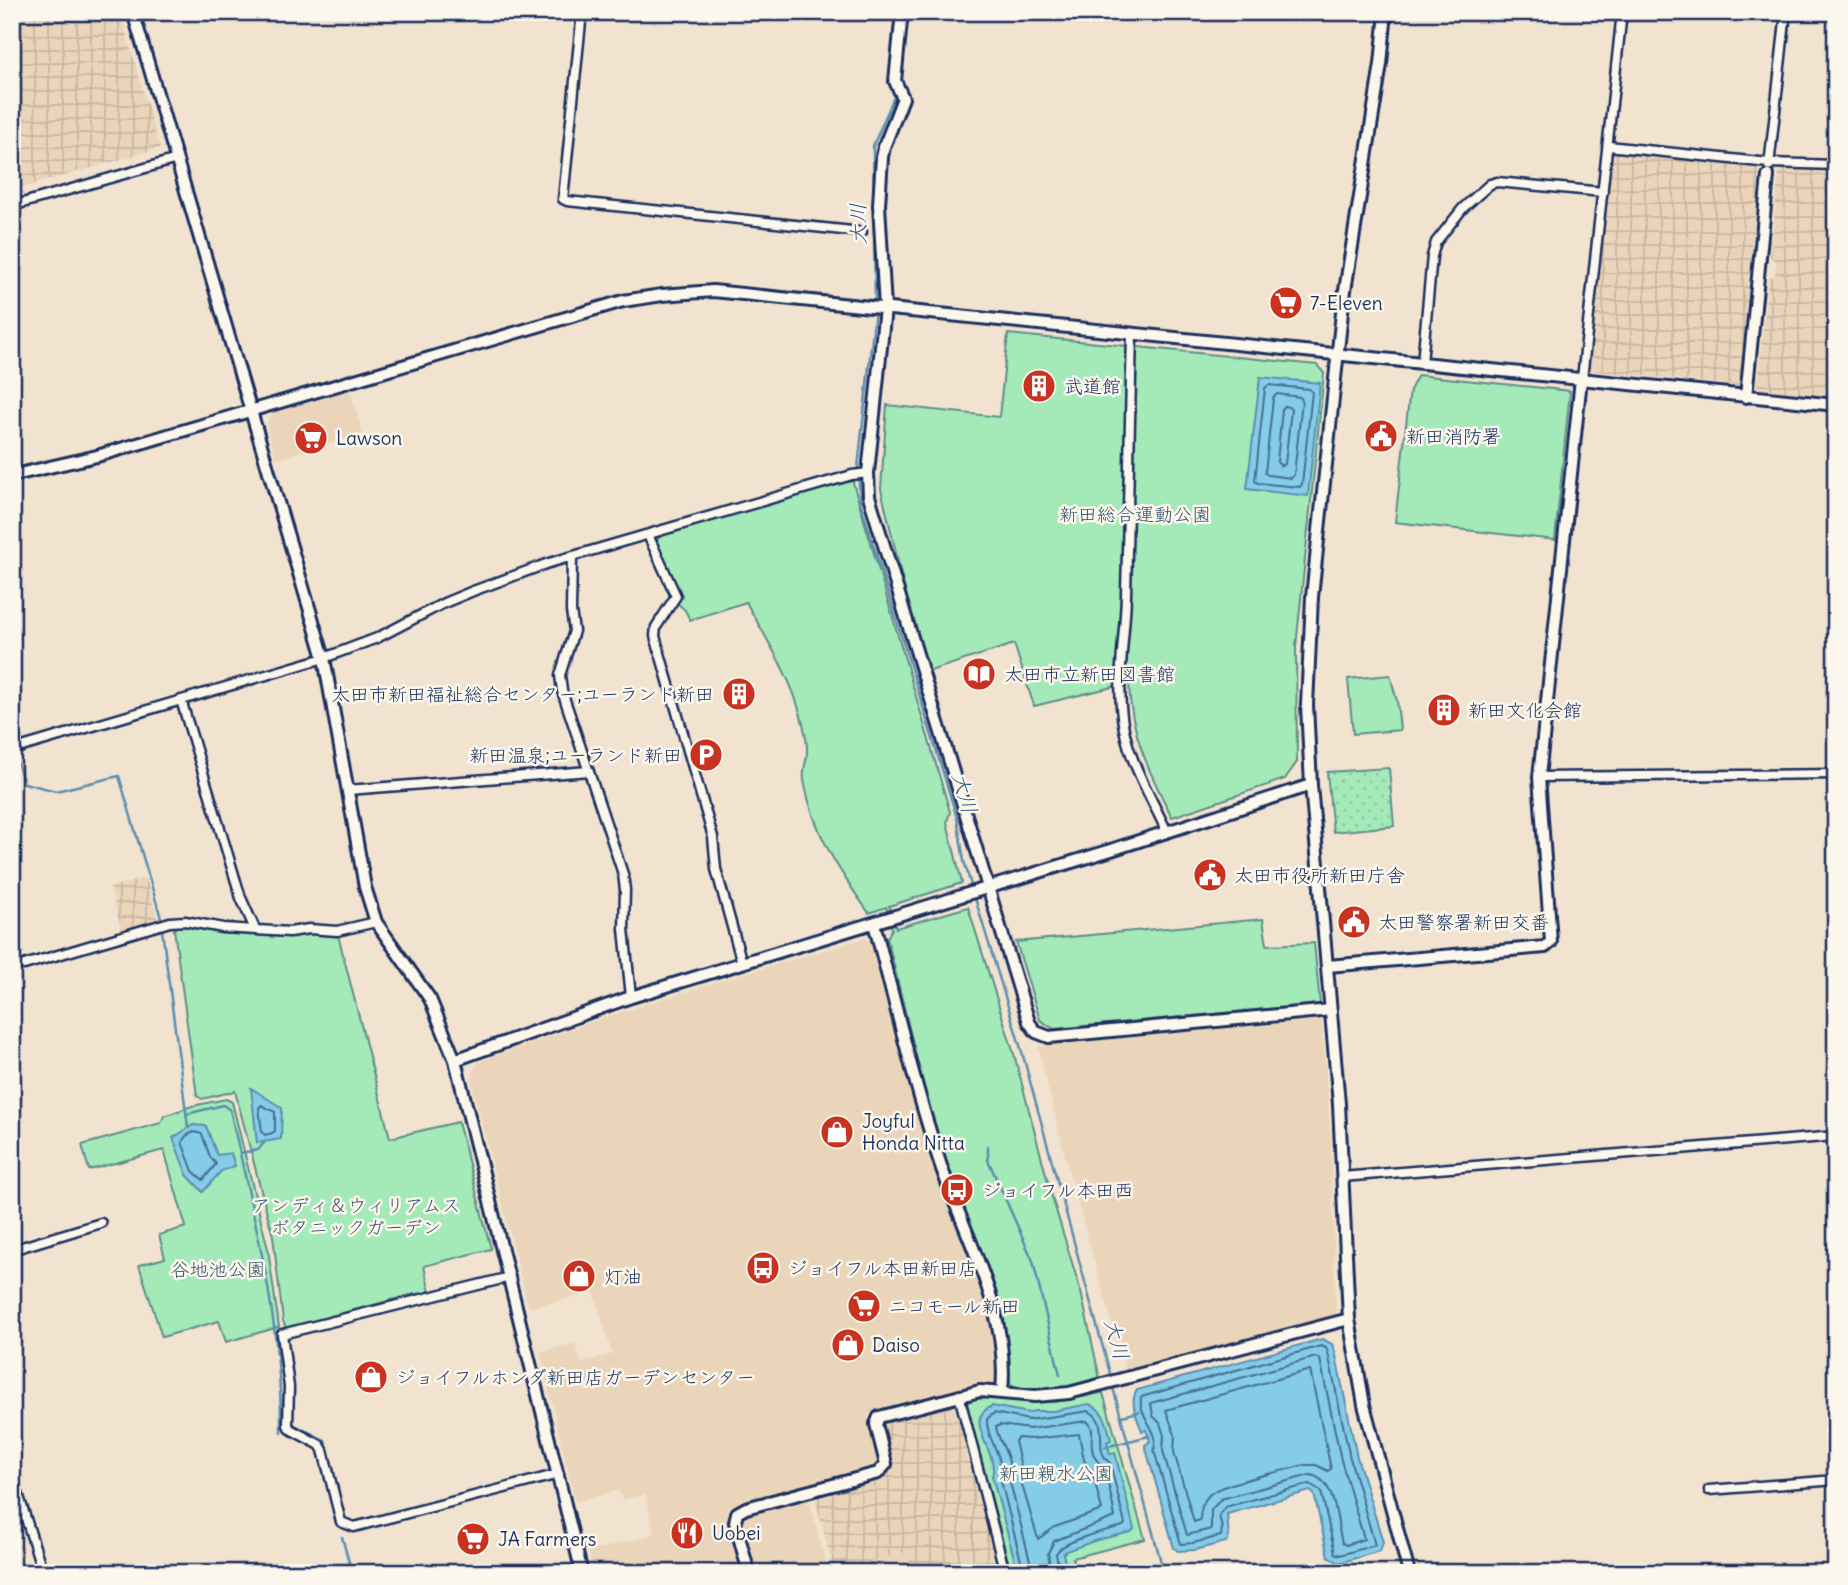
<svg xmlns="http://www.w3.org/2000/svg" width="1848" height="1585" font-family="Delius,'Klee One',sans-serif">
<defs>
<pattern id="industrial-grid" width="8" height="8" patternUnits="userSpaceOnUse" patternTransform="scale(1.75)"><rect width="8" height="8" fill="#ead5ba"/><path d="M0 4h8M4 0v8" fill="none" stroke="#c8b7a2"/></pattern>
<pattern id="grass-dots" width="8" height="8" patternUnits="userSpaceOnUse" patternTransform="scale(1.75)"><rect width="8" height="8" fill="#a3eab8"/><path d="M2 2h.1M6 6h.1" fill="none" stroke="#8cc9a1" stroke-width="1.8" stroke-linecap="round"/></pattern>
</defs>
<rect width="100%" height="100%" fill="#f1e3cf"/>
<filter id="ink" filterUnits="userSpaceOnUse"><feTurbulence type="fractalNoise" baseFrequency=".0143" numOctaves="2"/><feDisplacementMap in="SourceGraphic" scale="14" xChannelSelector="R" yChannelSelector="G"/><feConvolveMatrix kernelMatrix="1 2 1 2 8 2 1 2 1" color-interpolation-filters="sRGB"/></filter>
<g filter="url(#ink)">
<path fill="#ead5ba" d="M350,390l13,44 -87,25 -10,-34 6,-12z
M866,938l5,3 64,226 51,136 9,36 3,41 -7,6 -31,3 -93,25 13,48 -4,7 -149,39 17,65h-151l-5,-21 67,-18 -10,-40 -23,6 -3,-10 -44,12 -35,-150 35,-9 6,20 31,-9 -18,-62 -65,16 -58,-227 3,-11 4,-8 115,-41 129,-41z
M1319,1019l3,3 9,122 5,170 -210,57 -56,-194 -32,-131z
M806,1499l5,6 18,68h-73l-14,-52 4,-6z
M908,1552l5,21h-78l-1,-2z"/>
<path fill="url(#industrial-grid)" d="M12,12h108l40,136 -148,43z
M1612,152l148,17 -21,217 -151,-16z
M1784,168l52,2v228l-76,-8 -3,-5 11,-106 7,-5 1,-12 -6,-5 9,-85z
M146,878l12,43 -36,10 -12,-44z
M948,1406l7,3 45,164h-87l-6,-21 -73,19 -18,-68 1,-7 69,-20 6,-9 -11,-40 5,-6z"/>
<path fill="url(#grass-dots)" stroke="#5f8c8b" stroke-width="2" d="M1389,768l5,58 -61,6 -6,-60z"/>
<path fill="#a3eab8" stroke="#5f8c8b" stroke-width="2" d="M1008,334l309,31 7,8 -28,274 1,115 -12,17 -113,38c-22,-43 -42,-84 -43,-134l-95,23 -20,-62 -87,28 -17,-60 -29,-123 6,-84 112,12z
M1418,375l152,16 -15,149 -160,-18 15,-132z
M852,479l98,333 -3,10 15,61 -73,23 7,22 72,-21 46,147 38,143 29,95 22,101 42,146 -72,19 4,15h-66l-44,-169 3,-5c25,-3 47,2 71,3 20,1 40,-5 60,-9l-3,-12c-22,3 -72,21 -89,1 -1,-29 -3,-57 -11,-84 -14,-48 -37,-93 -53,-140 -24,-72 -39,-147 -58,-220l5,-9 -6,-22 -17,6c-30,-42 -56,-81 -65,-133 -2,-11 4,-20 3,-31 0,-16 -7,-37 -12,-52 -12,-33 -32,-64 -49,-95l-56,18 -5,-10 -8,-7 4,-7 -25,-53 4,-7z
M1390,675l7,26 3,29 -47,4 -5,-55z
M1263,919l4,26 47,-2 6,61 -266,25 -14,-9 -24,-78z
M178,925l49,9 29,-1 36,3 18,-3 28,2 52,203 68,-16 33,127 -67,17 6,27 -16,1 -128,34 -3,-7 -10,-85 -38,-145 -33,8 -5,-3 -23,-167z
M226,1099l6,3 36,147 11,78 -53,15 -7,-21 -57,16 -23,-72 26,-7 -6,-23 27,-8 -22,-77 -75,20 -7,-25 79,-22 3,-7 28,-10z"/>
<path fill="#85cce7" stroke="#5b8db0" stroke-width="2" d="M1260,377l60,6 -12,113 -61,-7z
M251,1088l31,20 -1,31 -24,4z
M193,1125l13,1 11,29 14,-2 4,13 -14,5 -18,21 -16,-17 -14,-37z
M1322,1339l10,5 3,7 22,106 26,85 -3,9 -41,12 -11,-7 -14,-62 -4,-3 -83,23 2,23 -3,5 -31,8 -17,1 -4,-3 -29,-103 5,-4 -4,-11 -4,1c-5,-13 -13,-29 -5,-41z
M1089,1404c17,7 18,20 22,36l-4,2 3,12 5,-1 19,76 -3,3 -34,8 -31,11 -3,3 5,19h-50l-26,-97c8,-23 -32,-56 0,-70l37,7 5,-2h19z"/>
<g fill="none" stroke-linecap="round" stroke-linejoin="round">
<path stroke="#456e95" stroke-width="2" d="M1269,385l40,4 3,3 -10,92 -2,3 -42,-4 -3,-2 10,-93z
M1277,394l23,3 2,3 -8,75 -3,3 -23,-3 -3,-2 8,-75z
M1285,406l4,1 2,3 -6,54 -4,2 -4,-4 5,-53z
M261,1105l14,7v19l-3,2 -7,2 -3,-3 -3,-24z
M194,1132l8,2 8,23 6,7 -13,16 -10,-9 -11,-29 4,-6z
M1321,1346l5,2 2,5 22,105 25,87 -35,10 -5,-2 -14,-62 -11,-7 -85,23 -6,8 3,13 -1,8 -28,7 -12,1 -27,-94c7,-21 -16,-31 -13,-53z
M1316,1357l4,2 21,101 23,79 -18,6 -4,-2c-6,-21 -5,-64 -32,-68l-89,24 -10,11v19l-24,6 -24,-84 1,-15 -4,-13 -7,-7 -2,-13z
M1310,1370l21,99 -3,2 -12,-6h-12c-20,6 -83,18 -95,30 -7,7 -9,16 -9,25l-6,2 -20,-70 1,-17 -9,-25z
M1079,1434l5,26 9,15 9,35 -47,17 -17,12 -18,-61 1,-10 -6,-27 3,-3 14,1z
M1024,1573l-24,-96c5,-21 -14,-37 -13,-58l7,-6 35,7 60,-9c23,13 2,38 21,52l15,61 -2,2c-15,4 -61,14 -67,28l4,19
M1033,1573l-24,-95c4,-23 -10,-33 -13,-51l4,-2 29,4 58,-8c9,9 3,16 5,27 1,9 5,12 10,19 6,10 11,39 13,50l-61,24 -6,12 3,20"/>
<path stroke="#5b8db0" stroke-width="2.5" d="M902,65l6,-53
M875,304l-2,-158 23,-54
M875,311l-17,157 2,33 97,317 7,43 8,28
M13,750l11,33 32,8 63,-15 42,142
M974,895l48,157 89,325
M162,930l26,197
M187,1114l36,-9 7,5c24,106 52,213 51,322
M988,1146v14l45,101 27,114
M240,1153l18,-3 6,-7
M292,1365l1,59 32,16 9,32
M1112,1384l52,189
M1122,1416l17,-4
M1105,1447l44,-11
M342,1537l10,36"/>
<defs>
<path id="minor" d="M582,12l-19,187 4,2 295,31
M1608,146l161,17 67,2
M1769,166l17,-154
M12,206l165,-47
M1132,333c-2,87 -4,175 -6,262 -1,44 -11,90 -2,134 7,36 28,70 43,103
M1422,363l10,-107 4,-14 27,-34 27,-24 7,-2 106,10
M1582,379l40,-367
M648,535l28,61 -20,31 -1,9 58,201 3,32 26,94
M572,557l-1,54 3,20 -14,44 2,16 61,183 2,16 -1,39 7,68
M181,700l60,198 14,31
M12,735l4,14
M12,750l312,-92 53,-20 67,-35 29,-12 76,-28 303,-88 16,-2
M1539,777l297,-3
M348,790l241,-19
M24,965l146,-43 15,-1 38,7 67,4 19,-3 28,2 39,-9
M1342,1177l494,-41
M12,1250l89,-27
M510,1277l-228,57 7,53 -1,38 2,4 30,16 3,5 18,72 13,5 205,-53
M959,1395l46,178
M12,1474l31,99
M1709,1490l127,-10"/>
<path id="tertiary" d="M133,12l191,646 41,229 11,35 54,77 25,61 127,513
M902,12l-7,69 8,17 -19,49 -2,10 -3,48 6,103 -17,165 1,23 160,526 7,10 13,5 282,-27
M1386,12l-5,52 -38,239 -31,294 -5,108 4,80 28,319 10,215 15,86 45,168
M1746,397l22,-221
M19,474l78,-18 526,-155 39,-6 51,-4 1123,114
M874,923c21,80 40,161 66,240 25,74 70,148 62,228
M1328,966l217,-19 6,-5 -12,-165 42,-398
M455,1060l176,-63 477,-146 203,-66
M749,1573l-14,-51 2,-9 9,-5 132,-35 8,-9 -10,-40 3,-7 101,-26 55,5 34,-3 280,-74"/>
</defs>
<use href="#minor" stroke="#1b2f5e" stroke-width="13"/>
<use href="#tertiary" stroke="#1b2f5e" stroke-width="16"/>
<use href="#minor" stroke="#fbf7ec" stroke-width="8"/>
<use href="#tertiary" stroke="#fbf7ec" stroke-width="10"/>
</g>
</g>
<defs>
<symbol id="supermarket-disc" viewBox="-11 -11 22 22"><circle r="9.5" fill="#c8321e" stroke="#fbf7ec"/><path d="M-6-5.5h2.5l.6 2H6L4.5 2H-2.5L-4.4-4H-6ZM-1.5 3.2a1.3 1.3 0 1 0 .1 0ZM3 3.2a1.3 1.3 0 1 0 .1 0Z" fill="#fff"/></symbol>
<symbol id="building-disc" viewBox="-11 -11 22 22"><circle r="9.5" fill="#c8321e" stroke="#fbf7ec"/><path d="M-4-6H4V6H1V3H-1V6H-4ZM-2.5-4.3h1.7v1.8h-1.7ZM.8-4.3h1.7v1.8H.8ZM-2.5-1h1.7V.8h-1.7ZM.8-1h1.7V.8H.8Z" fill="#fff"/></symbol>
<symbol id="civic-disc" viewBox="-11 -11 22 22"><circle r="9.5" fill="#c8321e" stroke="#fbf7ec"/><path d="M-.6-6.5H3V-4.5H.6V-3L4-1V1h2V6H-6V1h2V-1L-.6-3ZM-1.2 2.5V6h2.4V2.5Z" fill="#fff"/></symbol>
<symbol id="library-disc" viewBox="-11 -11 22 22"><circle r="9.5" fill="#c8321e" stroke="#fbf7ec"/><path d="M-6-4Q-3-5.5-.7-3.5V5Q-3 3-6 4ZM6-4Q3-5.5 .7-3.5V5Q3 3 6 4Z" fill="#fff"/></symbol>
<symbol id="parking-disc" viewBox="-11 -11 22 22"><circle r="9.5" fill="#c8321e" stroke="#fbf7ec"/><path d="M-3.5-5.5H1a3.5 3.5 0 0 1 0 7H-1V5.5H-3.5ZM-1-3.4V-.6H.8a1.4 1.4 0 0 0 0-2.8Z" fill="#fff"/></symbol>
<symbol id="shop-disc" viewBox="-11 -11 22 22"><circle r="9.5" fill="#c8321e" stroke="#fbf7ec"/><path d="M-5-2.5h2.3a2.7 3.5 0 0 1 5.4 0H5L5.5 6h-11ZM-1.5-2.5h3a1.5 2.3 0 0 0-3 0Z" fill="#fff"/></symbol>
<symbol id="bus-disc" viewBox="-11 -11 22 22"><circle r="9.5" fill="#c8321e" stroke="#fbf7ec"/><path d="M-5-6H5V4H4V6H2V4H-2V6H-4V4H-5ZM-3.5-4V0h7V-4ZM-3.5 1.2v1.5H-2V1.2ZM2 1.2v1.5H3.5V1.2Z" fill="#fff"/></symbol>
<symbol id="restaurant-disc" viewBox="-11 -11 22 22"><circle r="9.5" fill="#c8321e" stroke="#fbf7ec"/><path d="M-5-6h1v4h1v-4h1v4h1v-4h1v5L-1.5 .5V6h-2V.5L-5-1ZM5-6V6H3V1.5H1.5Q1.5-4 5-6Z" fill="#fff"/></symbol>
</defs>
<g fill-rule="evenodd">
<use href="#supermarket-disc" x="1267" y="284" width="38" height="38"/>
<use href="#building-disc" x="1020" y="367" width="38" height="38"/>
<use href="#civic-disc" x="1362" y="417" width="38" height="38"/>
<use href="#supermarket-disc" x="292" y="419" width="38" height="38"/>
<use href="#library-disc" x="960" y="655" width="38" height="38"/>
<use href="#building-disc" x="720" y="675" width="38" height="38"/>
<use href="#building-disc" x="1425" y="691" width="38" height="38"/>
<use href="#parking-disc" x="687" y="736" width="38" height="38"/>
<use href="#civic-disc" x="1191" y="856" width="38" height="38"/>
<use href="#civic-disc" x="1335" y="903" width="38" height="38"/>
<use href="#shop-disc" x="818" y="1113" width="38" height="38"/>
<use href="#bus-disc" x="938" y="1171" width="38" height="38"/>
<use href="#bus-disc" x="744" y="1249" width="38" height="38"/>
<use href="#shop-disc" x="560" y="1257" width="38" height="38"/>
<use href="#supermarket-disc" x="845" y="1287" width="38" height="38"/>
<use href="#shop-disc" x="829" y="1326" width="38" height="38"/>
<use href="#shop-disc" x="352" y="1358" width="38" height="38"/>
<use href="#restaurant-disc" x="668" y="1514" width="38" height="38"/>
<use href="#supermarket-disc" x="454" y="1520" width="38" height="38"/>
</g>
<g text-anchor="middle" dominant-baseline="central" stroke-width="5" stroke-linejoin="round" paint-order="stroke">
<g font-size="19" fill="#1b2f5e" stroke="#fbf7ec" text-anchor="start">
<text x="1310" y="303">7-Eleven</text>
<text x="1064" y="386">武道館</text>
<text x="1406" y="436">新田消防署</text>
<text x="336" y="438">Lawson</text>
<text x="1004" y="674">太田市立新田図書館</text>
<text x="714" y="694" text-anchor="end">太田市新田福祉総合センター;ユーランド新田</text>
<text x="1468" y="710">新田文化会館</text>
<text x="682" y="755" text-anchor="end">新田温泉;ユーランド新田</text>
<text x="1234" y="875">太田市役所新田庁舎</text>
<text x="1378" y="922">太田警察署新田交番</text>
<text x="862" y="1121">Joyful<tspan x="862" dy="22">Honda Nitta</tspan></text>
<text x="982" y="1190">ジョイフル本田西</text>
<text x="788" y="1268">ジョイフル本田新田店</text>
<text x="604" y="1276">灯油</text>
<text x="888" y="1306">ニコモール新田</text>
<text x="872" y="1345">Daiso</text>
<text x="396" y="1377">ジョイフルホンダ新田店ガーデンセンター</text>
<text x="712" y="1533">Uobei</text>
<text x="498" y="1539">JA Farmers</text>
</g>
<g font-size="19" fill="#365470" stroke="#fbf7ec">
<text x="1135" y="514">新田総合運動公園</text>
<text x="356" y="1205">アンディ＆ウィリアムス<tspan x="356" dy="22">ボタニックガーデン</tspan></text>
<text x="218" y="1269">谷地池公園</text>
<text x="1056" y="1473">新田親水公園</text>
</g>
<g font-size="21" font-style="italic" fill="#365680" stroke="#fbf7ec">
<text transform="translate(858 224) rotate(-91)">大川</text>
<text transform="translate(965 793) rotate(74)">大川</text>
<text transform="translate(1117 1339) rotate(75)">大川</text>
</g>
</g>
<rect width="1848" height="1585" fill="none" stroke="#fbf7ec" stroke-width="42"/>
<rect x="21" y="21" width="1806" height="1543" fill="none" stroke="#1b2f5e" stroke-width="2.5" filter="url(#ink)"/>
</svg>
